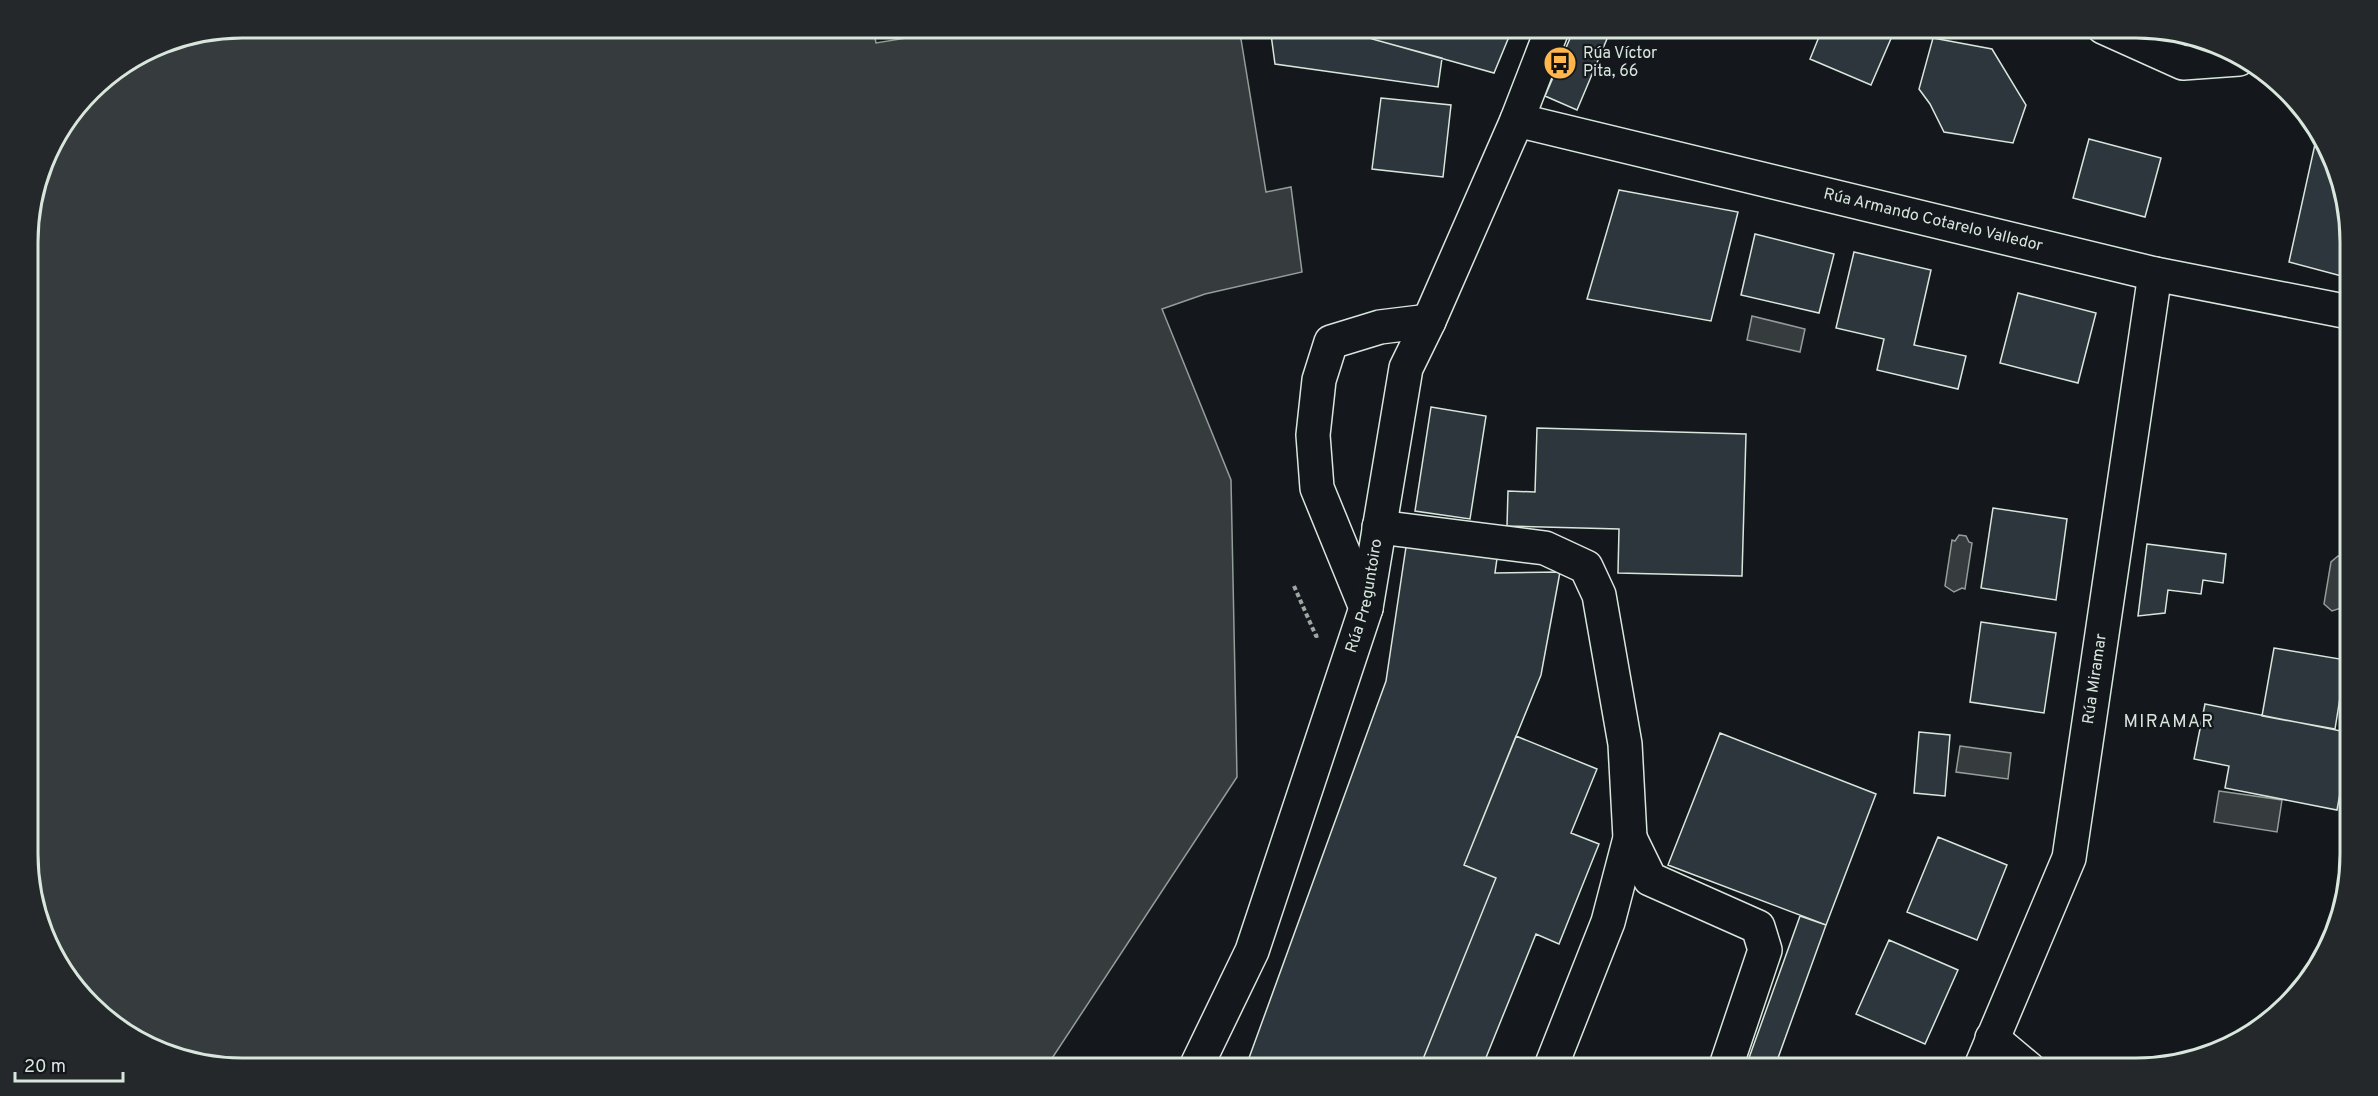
<svg xmlns="http://www.w3.org/2000/svg" width="2378" height="1096" font-family="Overpass,sans-serif">
<rect width="100%" height="100%" fill="#14181c"/>
<path fill="#363b3e" stroke="#939e99" stroke-width="1.5" d="M242,27h631l3,16 98,-16h221l1,5 43,-5 27,165 25,-5 11,85 -97,22 -43,15 69,171 6,297 -192,292h-211l-8,-6 -5,6h-579l-83,-16 -88,-68 -42,-102 -2,-656 22,-81 51,-65 60,-38z
M1752,316l53,13 -5,23 -53,-12z
M1959,535l7,1 3,6 3,1 -7,46 -3,-1 -8,4 -9,-6 7,-46 3,1z
M2338,556l7,1 5,7 -6,43 -12,4 -8,-7 7,-42z
M1960,746l51,7 -3,26 -52,-7z
M2219,791l63,9 -5,32 -63,-10z"/>
<path fill="#2c363c" stroke="#d8e6dc" stroke-width="1.5" d="M1270,27h101l1,12 70,19 -4,29 -163,-23z
M1371,27h142l-19,46 -122,-34z
M1575,27h37l-35,83 -32,-14z
M1823,27h73l-25,58 -61,-26z
M1933,38l59,11 34,56 -13,38 -69,-11 -14,-28 -11,-15z
M1381,98l70,7 -8,72 -71,-8z
M2317,135l32,79v64l-60,-16z
M2089,139l72,19 -16,59 -72,-19z
M1619,190l119,22 -27,109 -124,-22z
M1755,234l79,20 -15,59 -78,-18z
M1854,252l77,18 -17,75 52,11 -8,33 -81,-19 7,-31 -48,-11z
M2018,293l78,20 -18,70 -78,-20z
M1431,407l55,9 -16,103 -55,-8z
M1537,428l209,6 -4,142 -124,-3 1,-44 -112,-3 1,-35 27,1z
M1993,508l74,11 -11,81 -75,-12z
M2147,544l79,10 -3,29 -20,-3 -2,14 -33,-4 -3,23 -27,3z
M1406,547l92,4 -3,22 65,-1 -19,103 -77,190 32,13 -77,191h-174l141,-388z
M1981,622l75,11 -12,80 -74,-11z
M2274,648l72,12 -11,69 -73,-13z
M2205,704l146,29 -14,77 -112,-22 4,-22 -35,-7z
M1919,732l31,3 -5,61 -31,-3z
M1720,733l156,61 -50,131 -158,-60z
M1516,736l81,33 -26,64 28,11 -40,100 -23,-10 -51,126 -20,2 -3,7h-43l77,-191 -32,-13z
M1938,837l69,28 -30,75 -70,-28z
M1800,916l26,9 -52,144h-29z
M1889,940l69,30 -33,74 -69,-30z"/>
<g fill="none" stroke-linecap="round" stroke-linejoin="round">
<defs>
<g id="minor">
<path d="M2103,27l80,36 56,-4"/>
<path id="s1" d="M1517,120l638,154 194,38"/>
<path d="M1379,527l166,21 41,19 13,28 26,149 5,94 -22,84 -58,147"/>
<path d="M1366,608l-49,-120 -4,-53 6,-55 12,-38 49,-15 49,-6"/>
<path d="M1630,838l20,41 108,48 7,23 -40,119"/>
<path d="M1992,1038l37,31"/>
<path id="s2" d="M1195,1069l57,-118 114,-343 40,-240 23,-47 88,-201 36,-93"/>
<path id="s3" d="M1980,1069l89,-211 86,-584"/>
</g>
</defs>
<use href="#minor" stroke="#d8e6dc" stroke-width="36"/>
<path stroke="#9da8a2" stroke-width="4" stroke-dasharray="4.5 3" stroke-linecap="butt" d="M1294,586l22,50 5,-1"/>
<use href="#minor" stroke="#14181c" stroke-width="33"/>
</g>
<defs>
<symbol id="bus-disc" viewBox="-11 -11 22 22"><circle r="9.5" fill="#ffb74d" stroke="#14181c"/><path d="M-5-6H5V4H4V6H2V4H-2V6H-4V4H-5ZM-3.5-4V0h7V-4ZM-3.5 1.2v1.5H-2V1.2ZM2 1.2v1.5H3.5V1.2Z" fill="#111"/></symbol>
</defs>
<g fill-rule="evenodd">
<use href="#bus-disc" x="1541" y="44" width="38" height="38"/>
</g>
<g text-anchor="middle" dominant-baseline="central" stroke-width="4.5" stroke-linejoin="round" paint-order="stroke">
<g font-size="16" fill="#d8e6dc" stroke="#14181c" text-anchor="start">
<text x="1583" y="54">Rúa Víctor<tspan x="1583" dy="18">Pita, 66</tspan></text>
</g>
<g font-size="16" fill="#d8e6dc" stroke="#14181c">
<text stroke="none"><textPath href="#s1" startOffset="428">Rúa Armando Cotarelo Valledor</textPath></text>
<text stroke="none"><textPath href="#s2" startOffset="504">Rúa Preguntoiro</textPath></text>
<text stroke="none"><textPath href="#s3" startOffset="410">Rúa Miramar</textPath></text>
</g>
<g font-size="18" letter-spacing="1.5" fill="#d8e6dc" stroke="#14181c">
<text x="2169" y="722">MIRAMAR</text>
</g>
</g>
<path d="M0 0H2378V1096H0ZM242 38H2136A204 204 0 0 1 2340 242V854A204 204 0 0 1 2136 1058H242A204 204 0 0 1 38 854V242A204 204 0 0 1 242 38Z" fill="#24282b" fill-rule="evenodd"/>
<path fill="none" stroke="#d8e6dc" stroke-width="3" d="M242 38H2136A204 204 0 0 1 2340 242V854A204 204 0 0 1 2136 1058H242A204 204 0 0 1 38 854V242A204 204 0 0 1 242 38Z"/>
<path d="M15 1072v9h108v-9" fill="none" stroke="#d8e6dc" stroke-width="3"/>
<text x="24" y="1072" font-size="18" fill="#d8e6dc" stroke="#14181c" stroke-width="4.5" paint-order="stroke">20 m</text>
</svg>
